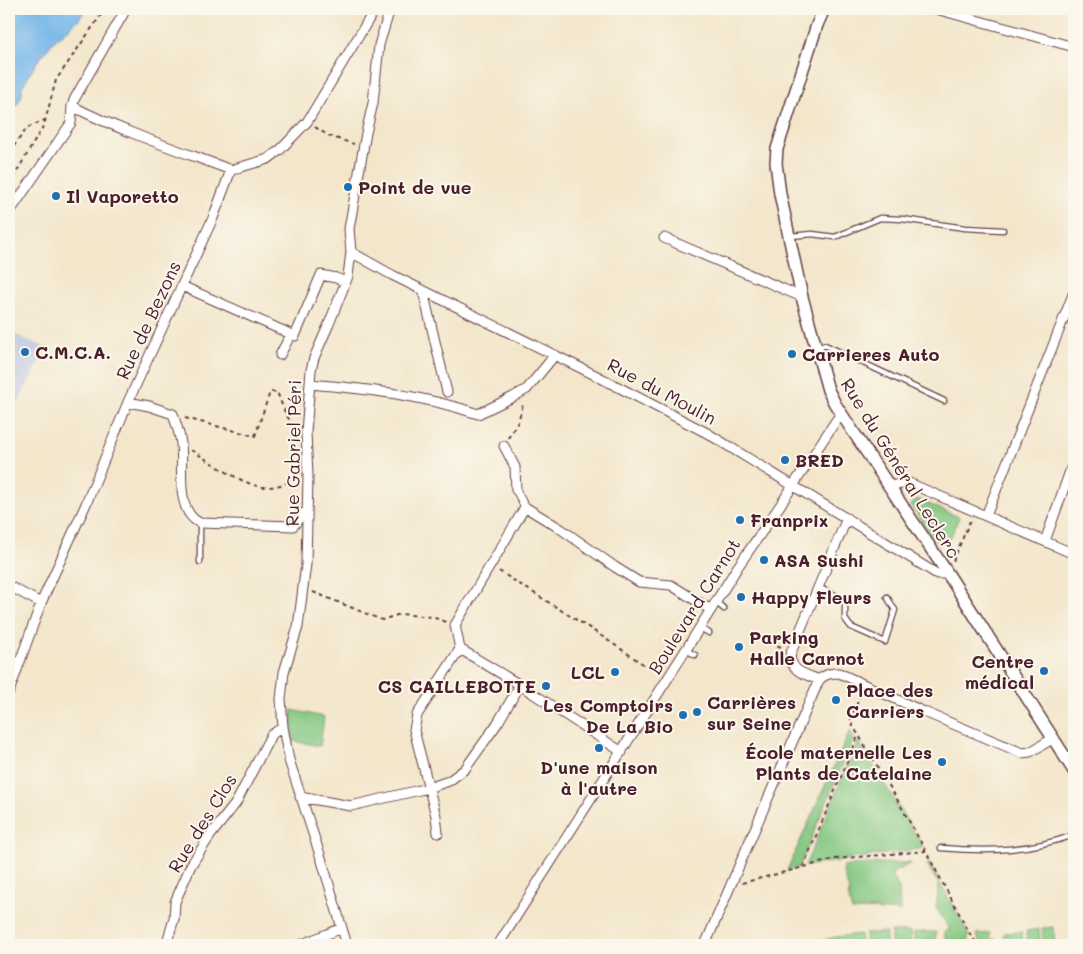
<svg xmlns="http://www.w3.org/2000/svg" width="1083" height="954" font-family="Mali,sans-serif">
<rect width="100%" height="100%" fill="#fbf7ec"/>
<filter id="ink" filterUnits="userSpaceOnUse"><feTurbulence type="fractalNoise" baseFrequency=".02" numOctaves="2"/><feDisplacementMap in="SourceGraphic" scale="10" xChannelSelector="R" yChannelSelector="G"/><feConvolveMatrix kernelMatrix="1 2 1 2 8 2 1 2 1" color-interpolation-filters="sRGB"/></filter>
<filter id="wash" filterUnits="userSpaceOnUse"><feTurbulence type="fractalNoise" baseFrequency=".0096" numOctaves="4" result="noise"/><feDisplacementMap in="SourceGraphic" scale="20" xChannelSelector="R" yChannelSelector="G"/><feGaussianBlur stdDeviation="1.12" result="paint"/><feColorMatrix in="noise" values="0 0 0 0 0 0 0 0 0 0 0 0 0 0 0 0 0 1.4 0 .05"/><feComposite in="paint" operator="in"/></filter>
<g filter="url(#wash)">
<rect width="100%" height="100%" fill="#f3e6cb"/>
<path fill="#bac4de" d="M9,332l38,16 -34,63 -4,-2z"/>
<path fill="#83c781" stroke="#667356" d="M917,499l42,18 -8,20 -13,9 -27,-41z
M292,710l32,7 -4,29 -27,-5z
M850,731l4,7 -55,129 -12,3z
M858,741l66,107 -119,18z
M886,863h25l-20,11 8,14 1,23 -3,1 -1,-2 -18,1 -1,-2 -25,2 -4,-16h2l-8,-28 14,-2z
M929,863l39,70v8l-1,4h-22v-14l5,-1 -14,-22 3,-23 -12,-21z
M1053,927l2,16 -11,2 -2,-17z
M1039,929l2,16h-14l-1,-14z
M886,932v13h-20l-1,-11z
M891,932h19l1,13h-20z
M914,932h22l-1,13h-21z
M1022,932l1,13h-18l-1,-12z
M990,933v6h6l1,6h-15l-6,-11z
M860,934l2,11h-59l33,-8z"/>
<path fill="#74b6e9" stroke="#5f6a8a" d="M9,9h77l-7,10 -17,16 -7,5 -18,22 -15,25v8l-5,10 -8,2z"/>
</g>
<g filter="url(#ink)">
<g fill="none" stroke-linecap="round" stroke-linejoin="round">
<defs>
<path id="service" d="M791,236l21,-2 23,3 45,-19 22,1 63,9 38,2
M816,349l9,-4 119,56
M200,523v39
M818,587l27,13v19l6,8 34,15 10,-32 -8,-13
M716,602l8,7
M700,628l9,5
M686,650l9,5
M941,848c47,4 88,3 133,-13"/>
<path id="pedestrian" d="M516,490l9,17"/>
<path id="minor" d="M936,9l138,38
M72,106c51,26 106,44 159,64
M231,170l37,-11 12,-9 27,-28 68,-113
M9,213l62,-90 1,-17 3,-8 51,-89
M664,238l138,59
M351,252l41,23 203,100 112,58 230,141h11
M182,286l113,50 26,-61 15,3 10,4
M423,291l24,101
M280,355l11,-21
M310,384c58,5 112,11 168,30l35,-17 14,-8 28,-34
M128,402l21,4 24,8c3,10 7,20 8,30 3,23 -7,67 19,79l93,3 1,-1 8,-11 5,-3
M504,446l11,21 1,23
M889,486l20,-3 165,71
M986,516l88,-224
M1045,541l29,-81
M9,586l32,17
M819,680c-14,-6 -28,-8 -29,-25l57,-137
M9,692l32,-89 45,-99 42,-102 85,-184 18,-48
M622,752l-102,-67 -60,-36 -5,-24 70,-118 36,22 54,38 24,15 32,3 40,25
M300,797l51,9 77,-18 21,-7 16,-12 32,-45 23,-39
M438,833l-2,-17 -22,-86 3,-15 43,-66
M166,945l8,-26 1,-17 16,-37 19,-29 26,-33 35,-68 12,-8
M300,945l42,-17
M347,945l-25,-84 -33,-101 -6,-33 -2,-28 3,-27 14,-45 8,-63 2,-88 -2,-44 5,-62 3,-12 15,-34 19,-48 3,-24 -2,-23 17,-96 7,-30 6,-58 11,-36
M498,945l184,-289 55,-88 42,-61 52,-79 6,-9 6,-3
M705,945l114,-265c6,-6 12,-7 20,-7l83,38 100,42 8,-1 24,-14"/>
<path id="tertiary" d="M824,9l-7,16 -40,124 -1,14 4,31 22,103 26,93 7,14 54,82 59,88 126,197"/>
</defs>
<use href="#service" stroke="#633d43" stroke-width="7"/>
<use href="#pedestrian" stroke="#633d43" stroke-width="9"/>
<use href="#minor" stroke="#633d43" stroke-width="11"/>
<use href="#tertiary" stroke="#633d43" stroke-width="14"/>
<path stroke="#633d43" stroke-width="2" stroke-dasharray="4 4" stroke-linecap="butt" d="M315,127l14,9 25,8
M9,153l18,-25 18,-8
M9,185l35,-60 12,-45 49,-71
M185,418l70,18 15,-44h7c5,12 9,28 20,35
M508,438l10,-16 5,-18
M191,450c17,10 55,37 73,37 12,1 24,-5 35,-8
M953,561l17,-40
M499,571l92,58 55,37
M313,592l69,28 18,-6 32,3 14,5
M770,642l11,5
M861,694l-11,27 43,71 31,56 46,86 8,11
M803,867l55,-131
M742,883l93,-24 91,-8
M1054,945l20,-4"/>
<use href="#service" stroke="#fff" stroke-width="4.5"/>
<use href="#pedestrian" stroke="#fff" stroke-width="7"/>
<use href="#minor" stroke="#fff" stroke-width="9"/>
<use href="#tertiary" stroke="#fff" stroke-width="11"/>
</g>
</g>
<g fill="#1f6fb2" stroke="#fbf7ec" stroke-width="2">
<circle cx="348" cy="187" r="5"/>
<circle cx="56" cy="196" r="5"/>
<circle cx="25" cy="352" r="5"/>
<circle cx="792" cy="354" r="5"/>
<circle cx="785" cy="460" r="5"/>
<circle cx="740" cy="520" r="5"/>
<circle cx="764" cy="560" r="5"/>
<circle cx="741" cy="597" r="5"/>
<circle cx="739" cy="647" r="5"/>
<circle cx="1044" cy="671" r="5"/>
<circle cx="615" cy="672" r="5"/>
<circle cx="546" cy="686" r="5"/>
<circle cx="836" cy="700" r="5"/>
<circle cx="697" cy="712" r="5"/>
<circle cx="683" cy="715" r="5"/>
<circle cx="599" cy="748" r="5"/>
<circle cx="942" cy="762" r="5"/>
</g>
<g text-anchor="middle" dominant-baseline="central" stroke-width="4" stroke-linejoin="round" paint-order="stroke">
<g font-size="18" font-weight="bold" fill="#4a1f2b" stroke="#fbf7ec" text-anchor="start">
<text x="358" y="187">Point de vue</text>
<text x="66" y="196">Il Vaporetto</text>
<text x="35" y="352">C.M.C.A.</text>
<text x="802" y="354">Carrieres Auto</text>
<text x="795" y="460">BRED</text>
<text x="750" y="520">Franprix</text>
<text x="774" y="560">ASA Sushi</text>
<text x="751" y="597">Happy Fleurs</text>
<text x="749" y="637">Parking<tspan x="749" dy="21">Halle Carnot</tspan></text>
<text x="1034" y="661" text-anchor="end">Centre<tspan x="1034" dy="21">médical</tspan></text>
<text x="605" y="672" text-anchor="end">LCL</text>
<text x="536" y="686" text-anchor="end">CS CAILLEBOTTE</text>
<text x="846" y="690">Place des<tspan x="846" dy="21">Carriers</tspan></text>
<text x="707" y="702">Carrières<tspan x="707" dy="21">sur Seine</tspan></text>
<text x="673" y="705" text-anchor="end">Les Comptoirs<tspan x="673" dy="21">De La Bio</tspan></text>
<text x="932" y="752" text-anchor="end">École maternelle Les<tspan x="932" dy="21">Plants de Catelaine</tspan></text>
<text x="599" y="767" text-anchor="middle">D'une maison<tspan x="599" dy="21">à l'autre</tspan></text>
</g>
<g font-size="18" fill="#4a1f2b" stroke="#fbf7ec">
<text transform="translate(148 320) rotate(-65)">Rue de Bezons</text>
<text transform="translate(662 391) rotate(28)">Rue du Moulin</text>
<text transform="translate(293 453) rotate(-89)">Rue Gabriel Péri</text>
<text transform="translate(901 468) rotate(58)">Rue du Général Leclerc</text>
<text transform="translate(694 606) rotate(-58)">Boulevard Carnot</text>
<text transform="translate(202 823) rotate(-58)">Rue des Clos</text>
</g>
</g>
<rect width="1083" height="954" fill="none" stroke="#fbf7ec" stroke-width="30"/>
</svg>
